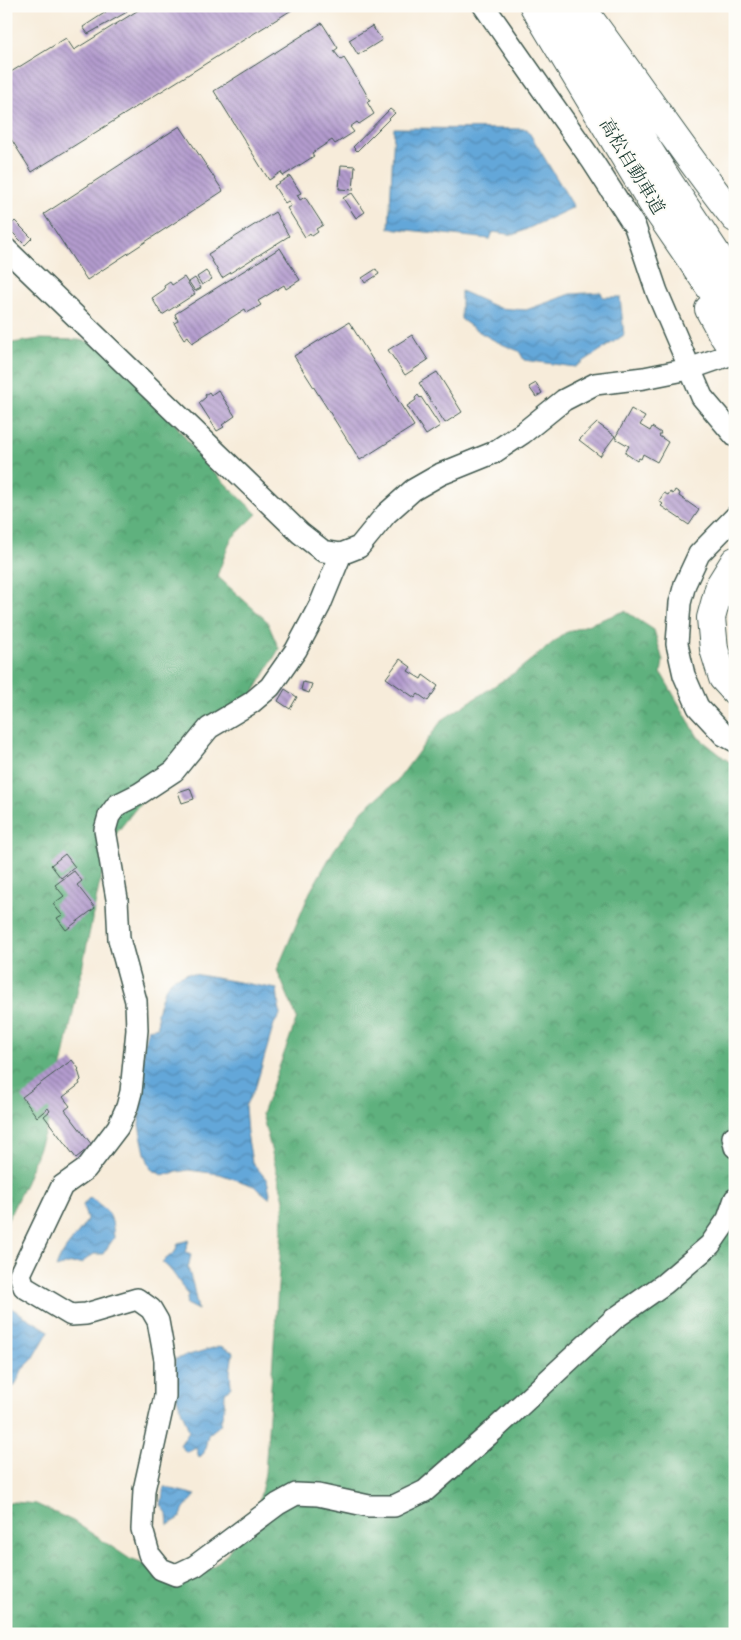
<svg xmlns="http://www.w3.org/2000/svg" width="741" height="1640" font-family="'IM FELL English','Noto Serif JP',serif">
<defs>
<pattern id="forest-crowns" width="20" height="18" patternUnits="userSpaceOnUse" patternTransform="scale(1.25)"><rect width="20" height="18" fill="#5fb17e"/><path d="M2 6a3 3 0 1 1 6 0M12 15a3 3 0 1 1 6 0" fill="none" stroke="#4e9168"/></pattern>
<pattern id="water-waves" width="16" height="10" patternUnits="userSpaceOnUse" patternTransform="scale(1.25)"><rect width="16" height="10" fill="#64a7d9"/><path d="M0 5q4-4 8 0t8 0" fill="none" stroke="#5289b1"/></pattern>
<pattern id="building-back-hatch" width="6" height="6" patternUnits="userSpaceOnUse" patternTransform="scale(1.25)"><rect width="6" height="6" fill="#b39bce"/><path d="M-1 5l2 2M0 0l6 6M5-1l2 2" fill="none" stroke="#9180a8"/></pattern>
</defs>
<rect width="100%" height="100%" fill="#fdfcf7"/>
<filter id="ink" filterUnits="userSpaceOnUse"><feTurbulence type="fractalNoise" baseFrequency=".02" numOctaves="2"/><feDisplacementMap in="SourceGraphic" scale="10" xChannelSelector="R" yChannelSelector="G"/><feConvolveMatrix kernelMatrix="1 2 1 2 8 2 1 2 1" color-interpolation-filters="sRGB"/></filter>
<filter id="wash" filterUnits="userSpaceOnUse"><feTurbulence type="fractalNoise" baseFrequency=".0096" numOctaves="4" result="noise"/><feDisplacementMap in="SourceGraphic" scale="20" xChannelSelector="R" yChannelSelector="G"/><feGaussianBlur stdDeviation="1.12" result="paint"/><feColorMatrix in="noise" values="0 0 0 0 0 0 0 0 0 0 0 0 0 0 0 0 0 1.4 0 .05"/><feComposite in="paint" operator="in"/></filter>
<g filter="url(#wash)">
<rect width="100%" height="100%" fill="#f7ecda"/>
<path fill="url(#forest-crowns)" stroke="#3f7759" d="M39,339l40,1 31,6 23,9 17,15 15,22 5,25 35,47 52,50 -26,25 -14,37 50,45 12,28 -31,53 -43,19 -94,119 -12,46 -46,224 -27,72 -20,41v-879z
M625,611l29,19 9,31 -2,12 37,64 30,24 7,3v870h-729v-130l8,-2 22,2 37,17 57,38 40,15 22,3 13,-4 21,-18 32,-48 7,-34 19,-273 -22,-86 35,-96 -20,-48 33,-78 24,-42 29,-40 34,-29 45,-61 75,-49 48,-38z"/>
<path fill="url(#water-waves)" stroke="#427286" d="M394,128l133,1 47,78 -60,28 -21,-3 -3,7 -101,-11z
M461,291l38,17 27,2 45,-16 30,-2 2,5h17l4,38 -49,32 -51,-7 -5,-9c-22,-8 -40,-18 -58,-32z
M188,973l89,16 3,26 -6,9 -18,62 -11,20 2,27 5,29 15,18 3,13 -1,5 -15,-12 -34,-12 -32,-4 -26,5 -11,-6 -6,-16 -6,-28 5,-81 4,-15 10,-2 -1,-15 7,-22 8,-11z
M90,1197c20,16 22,15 24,41l-11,16h-9l-13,9 -13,1 -12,4c5,-18 22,-32 31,-48l-4,-15z
M189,1240l-4,12 6,3 -3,13 5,17 5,25 -12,-6 2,-10c-9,-11 -15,-24 -26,-32l13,-10 3,-9z
M11,1308l38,23 -16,28 -11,11 -7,16 -9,2v-72z
M220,1346l13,6 -3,20 1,14 -6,7 -1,15 -4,17 -12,10 -4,18 -5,5 -3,-11 -10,5 -6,-7 9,-14 -16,-44 2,-28z
M164,1487l32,8 -12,14 -4,9 -12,7 -1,-12 -6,-8z"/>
<g id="blocks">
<path fill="url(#building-back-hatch)" d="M103,6h20l4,6 -39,22 -5,-7 23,-15z
M145,6h153l-266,166 -26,-41v-56l60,-37 8,12z
M322,23l16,25 -4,3 7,9 3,-2 19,30 7,13 -3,1 7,12 -15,10 -2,-2 -7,5 4,5 -19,12 -3,-4 -20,13 2,3 -31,20 -2,-4 -12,8 -55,-89z
M372,26l10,14 -24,15 -9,-15z
M390,109l5,4 -38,38 -4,-4z
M180,126l43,65 -136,89 -43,-66z
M341,165l14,1 -2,24 -14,-1z
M290,176l11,17 -4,2 3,5 5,-3 18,28 -7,4 2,3 -6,4 -2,-3 -5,4 -18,-29 4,-2 -3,-5 -3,2 -11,-17z
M352,193l13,19 -9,6 -13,-20z
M275,212l14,24 -67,42 -14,-24z
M15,221l17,17 -7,7 -17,-17z
M280,248l20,32 -14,9 -2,-4 -26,16 3,4 -14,8 -2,-4 -53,34 -4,-7 -4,3 -10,-16 4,-2 -3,-7z
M376,269l3,5 -14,9 -3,-5z
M206,271l6,8 -10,6 -5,-8z
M184,277l11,17 -33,21 -10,-17 13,-9 -1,-3 6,-4 2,3z
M195,278l6,10 -6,3 -6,-9z
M349,322l65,104 -54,34 -66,-104z
M412,335l16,25 -23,15 -17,-25z
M437,372l25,40 -17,11 -26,-40z
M536,383l6,10 -6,4 -7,-10z
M218,390l17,26 -13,9 2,2 -7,4 -18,-28 7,-6 -1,-2 4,-3 2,3z
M418,395l2,3 1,-1 19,29 -14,9 -19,-29 9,-6 -1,-2z
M631,409l14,8 -5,8 10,6 2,-4 9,6 -2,3 9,6 -11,20 -14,-8 -2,5 -2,-1 -2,3 -12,-8 4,-7 -14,-8z
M597,423l18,13 -15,20 -21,-16z
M675,490l5,3 -1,3 20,14 -10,15 -28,-19 2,-2 -4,-3 5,-8 4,2 2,-3 3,2z
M400,659l11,8 -3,4 13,8 2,-4 15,11 -10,15 -10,-7 -3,4 -29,-20z
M303,682l9,2 -3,9 -8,-3z
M285,689l12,8 -7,12 -12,-8z
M190,788l4,11 -12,4 -4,-11z
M65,854l10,13 -14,11 -10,-13z
M74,871l8,10 -5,4 18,23 -29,22 -9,-12 5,-3 -9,-11 11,-8 -9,-11z
M72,1060l7,9 -1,1 3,10 -2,2 1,2 -17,13 7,9 -5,4 27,35 -16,13 -32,-42 6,-5 -2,-3 -11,9 -15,-20z"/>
</g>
</g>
<g filter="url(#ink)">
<use href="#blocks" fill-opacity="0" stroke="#3f574d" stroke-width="1"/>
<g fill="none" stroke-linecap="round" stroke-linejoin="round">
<defs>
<path id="minor" d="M484,6l109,156 42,65 22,65 45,105 33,39
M6,249l294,284 23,18 18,3 18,-7 27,-33 27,-24 28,-16 52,-21 30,-20 41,-33 31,-16 49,-6 45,-9 46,-16
M735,517l-36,37 -14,30 -5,19 -3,41 7,31 14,32 26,28 11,6
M341,554l-21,51 -24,45 -26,37 -19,16 -42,25 -35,43 -35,23 -22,11 -8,11 -4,14 12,69 2,40 17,62 1,29 -6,62 -4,15 -9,20 -32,42 -24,17 -42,88 4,13 47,28 15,-1 51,-15 14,10 7,12 7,39v36l-21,94 -2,39 7,25 12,15 15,6 19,-9 83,-62 18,-10 22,1 51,11h25l31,-15 68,-60 121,-112 50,-35 46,-39 18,-26 7,-20
M733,1137l2,10"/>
<path id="highway" d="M534,6l119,198 82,120
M558,6l110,175 67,101
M580,6c53,70 101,144 155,212
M709,309l13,24 13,20
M735,561l-15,24 -9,33 3,31 9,29 12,13"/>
</defs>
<use href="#minor" stroke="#3f574d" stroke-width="24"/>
<use href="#highway" stroke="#3f574d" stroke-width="30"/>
<use href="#minor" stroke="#fff" stroke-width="21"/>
<use href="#highway" stroke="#fff" stroke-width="28"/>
</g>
</g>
<g text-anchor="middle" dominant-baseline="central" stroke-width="4" stroke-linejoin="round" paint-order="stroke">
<g font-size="18" fill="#1f3d34" stroke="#fdfcf7">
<text transform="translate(631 167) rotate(59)">高松自動車道</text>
</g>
</g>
<rect width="741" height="1640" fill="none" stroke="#fdfcf7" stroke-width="25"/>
</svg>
